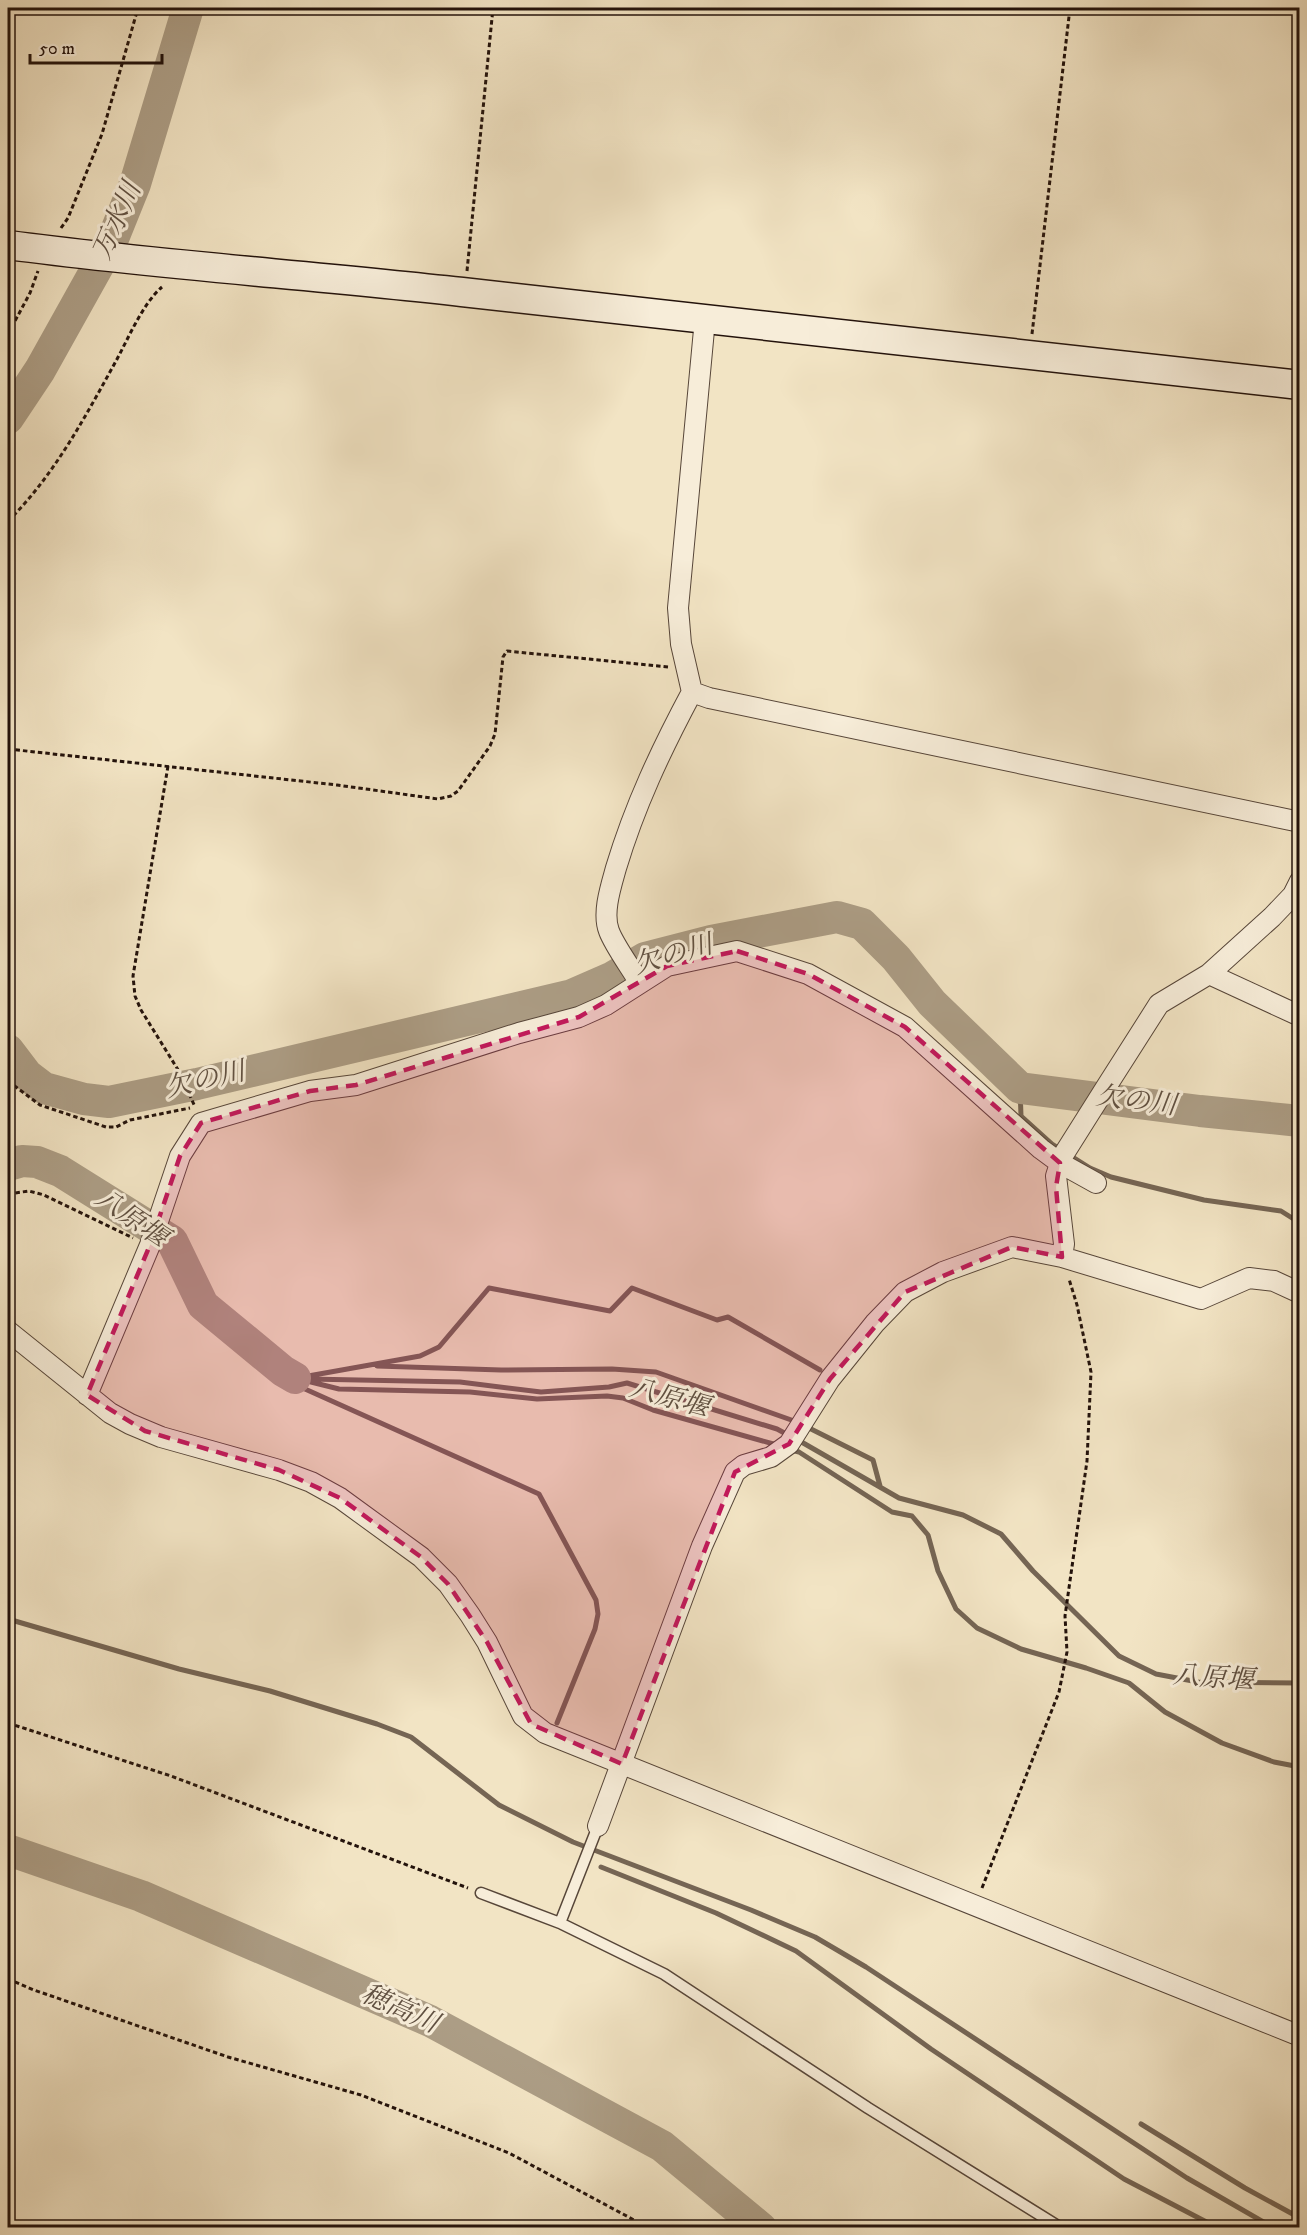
<svg xmlns="http://www.w3.org/2000/svg" width="1307" height="2235" font-family="'IM FELL DW Pica','Noto Serif JP',serif">
<rect width="100%" height="100%" fill="#f2e4c4"/>
<filter id="stains"><feTurbulence type="fractalNoise" baseFrequency=".00333" numOctaves="4"/><feColorMatrix values="0 0 0 0 .2 0 0 0 0 .09 0 0 0 0 .02 0 0 0 .5 -.17"/></filter>
<radialGradient id="worn" r=".72"><stop offset=".6" stop-color="#630" stop-opacity="0"/><stop offset="1" stop-color="#630" stop-opacity=".3"/></radialGradient>
<g fill="none" stroke-linecap="round" stroke-linejoin="round">
<path stroke="#756554" stroke-width="5" d="M1020,1088l1,28 31,28 38,24 21,9 93,23 77,11 19,12
M377,1366l124,4 111,-1 44,3 141,50
M295,1378l44,11 131,3 67,7 70,-3 16,2 30,12 124,35
M297,1378l123,-22 19,-9 50,-59 121,23 22,-23 85,32 11,-3 92,53
M297,1379l8,10 234,105 57,106 2,14 -3,15 -38,94
M308,1379l152,3 81,10 68,-5 18,-4 150,46 13,7
M805,1426l68,34 7,26
M798,1440l101,58 64,17 38,19 32,37 86,85 37,18 42,8 102,1
M791,1450l8,2 93,60 20,4 16,19 10,36 18,38 21,19 44,21 65,19 43,15 36,29 57,31 52,19 26,5
M8,1619l171,50 91,22 107,33 34,13 88,68 74,37 178,68 64,27 51,30 321,211 87,50
M601,1867l115,46 80,38 135,98 193,130 94,49
M1141,2124l104,64 55,30"/>
<path stroke="#ac9d85" stroke-width="32" d="M8,418l32,-48 72,-129 23,-57 53,-176
M8,1050l19,25 17,13 40,11 25,3 88,-18 375,-89 39,-17 34,-20 66,-17 126,-24 25,7 34,34 36,45 88,85 180,23 100,10
M8,1165l14,-4 15,1 23,9 112,70 31,64 80,66 12,7
M8,1850l133,46 289,125 232,125 99,82"/>
<defs>
<path id="lane" d="M481,1893l79,30 104,51 204,134 193,120
M560,1923l38,-97"/>
<path id="street" d="M692,692l17,6 591,124
M1209,974l91,42
M639,982c-8,-14 -25,-37 -30,-51 -7,-18 2,-45 7,-63 19,-63 45,-118 76,-176l-11,-48 -3,-36 27,-289
M1062,1257l2,-13 -8,-68 6,-19 46,-73 51,-80 50,-30 63,-57 21,-22 7,-14
M8,1331l102,82 20,11 31,13 118,33 32,12 29,16 81,59 27,27 22,31 17,27 36,74 22,17 755,303
M87,1395l63,-150 30,-89 21,-33 109,-32 46,-6 163,-52 60,-16 27,-12 61,-39 70,-15 71,23 97,53 136,122 19,14 36,20
M598,1826l104,-280 33,-74 9,-7 27,-8 18,-13 41,-65 45,-56 30,-31 38,-20 69,-25 50,10 139,42 48,-21 25,3 26,12"/>
<path id="secondary" d="M8,245c151,20 303,30 454,47 279,30 558,64 838,93"/>
</defs>
<use href="#lane" stroke="#574639" stroke-width="13"/>
<use href="#street" stroke="#574639" stroke-width="22"/>
<use href="#secondary" stroke="#23120b" stroke-width="31"/>
<path stroke="#23120b" stroke-width="3" stroke-dasharray="4.5 3" stroke-linecap="butt" d="M61,228l7,-10 34,-84 36,-126
M467,271l26,-263
M8,334l22,-41 8,-22
M1032,334l38,-326
M8,521c46,-45 77,-104 108,-160 12,-22 27,-58 46,-74
M8,749l329,36 101,14 13,-3 7,-5 32,-45 5,-12 8,-77 4,-6 162,16
M168,766l-35,210 2,20 6,14 39,63 15,34
M8,1081l32,24 66,22h10l14,-7 60,-12
M8,1194l21,-3 15,4 89,43
M8,1723l163,53 297,112
M982,1888l77,-196 8,-40 -2,-36 22,-155 4,-89 -14,-67 -8,-26
M8,1979l26,11 194,67 133,38 148,58 140,75"/>
<use href="#lane" stroke="#f7edd9" stroke-width="10"/>
<use href="#street" stroke="#f7edd9" stroke-width="20"/>
<use href="#secondary" stroke="#f7edd9" stroke-width="28"/>
</g>
<path fill="#c2185b" fill-opacity="0.2" stroke="#c2185b" stroke-width="4.5" stroke-dasharray="12 8" stroke-linejoin="round" d="M737,951l71,23 97,53 155,136 -4,24 6,70 -50,-10 -107,45 -75,87 -41,65 -54,28 -113,292 -91,-40 -44,-82 -39,-58 -27,-27 -81,-59 -61,-28 -134,-39 -58,-36 63,-150 30,-89 21,-33 109,-32 46,-6 223,-68 88,-51z"/>
<g text-anchor="middle" dominant-baseline="central" stroke-width="6" stroke-linejoin="round" paint-order="stroke">
<g font-size="27" font-style="italic" fill="#615142" stroke="#f7edd9">
<text transform="translate(117 221) rotate(-66)">万水川</text>
<text transform="translate(673 955) rotate(-16)">欠の川</text>
<text transform="translate(205 1080) rotate(-13)">欠の川</text>
<text transform="translate(1136 1101) rotate(7)">欠の川</text>
<text transform="translate(131 1218) rotate(34)">八原堰</text>
<text transform="translate(669 1398) rotate(15)">八原堰</text>
<text transform="translate(1213 1678) rotate(4)">八原堰</text>
<text transform="translate(400 2009) rotate(24)">穂高川</text>
</g>
</g>
<rect width="1307" height="2235" fill="none" stroke="#f2e4c4" stroke-width="30"/>
<rect x="9" y="9" width="1289" height="2217" fill="none" stroke="#23120b" stroke-width="3"/>
<rect x="15" y="15" width="1277" height="2205" fill="none" stroke="#23120b" stroke-width="1.5"/>
<path d="M30 54v9h132v-9" fill="none" stroke="#23120b" stroke-width="3"/>
<text x="39" y="54" font-size="18" fill="#23120b" stroke="#f7edd9" stroke-width="4.5" paint-order="stroke">50 m</text>
<rect width="100%" height="100%" filter="url(#stains)"/>
<rect width="100%" height="100%" fill="url(#worn)"/>
</svg>
